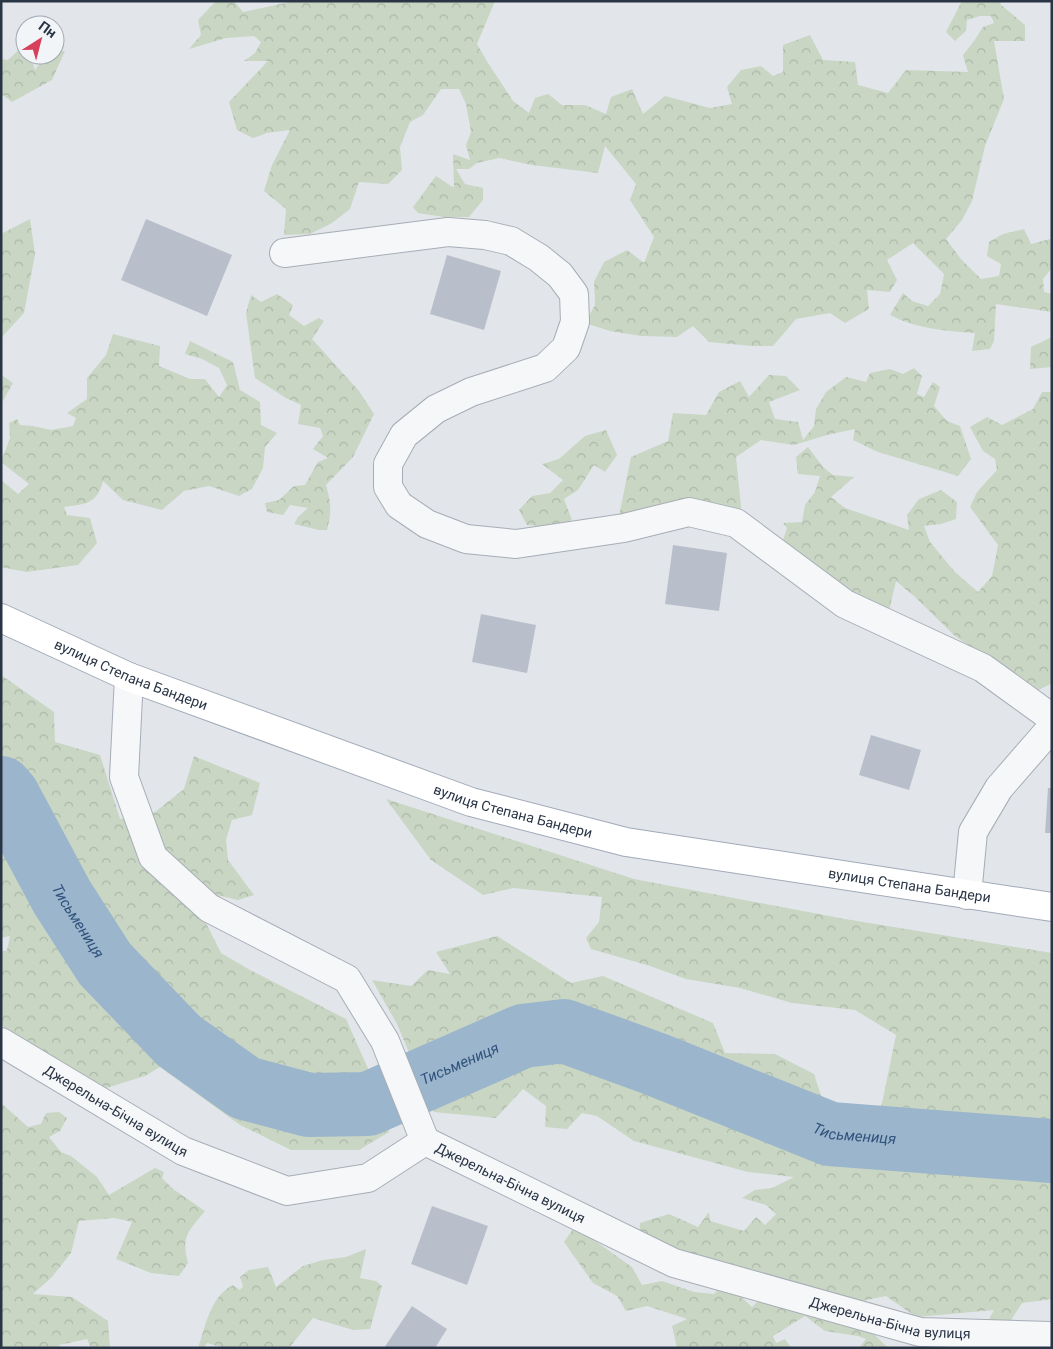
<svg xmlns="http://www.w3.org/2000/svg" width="1053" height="1349" font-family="Roboto,sans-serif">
<defs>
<pattern id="forest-crowns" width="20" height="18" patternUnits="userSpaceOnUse" patternTransform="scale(1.25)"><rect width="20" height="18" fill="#c8d6c3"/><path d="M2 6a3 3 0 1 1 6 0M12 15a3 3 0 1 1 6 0" fill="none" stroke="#acb8a9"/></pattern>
</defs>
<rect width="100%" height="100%" fill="#e2e6eb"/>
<path fill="url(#forest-crowns)" d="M216,1h18l9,11 51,-11h201l-18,43 11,19 25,38 16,12 6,-15 13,-4 14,11h23l21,9 5,-17 21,-8 11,25 22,-18 45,12 22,-4 -5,-17 14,-17 20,-4 12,10 10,-4v-27l27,-10 13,25 32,2 3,23 30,8 18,-23 62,2 -5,-17 11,-14 9,-14 11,-4 -3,-7h-11l-13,4 -1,11 -11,10 -9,-9 16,-31h40l-2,3 25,21v16h-31l10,58 -19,47 -13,55 -10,19 -16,19 15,20 20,20 18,-3 2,-12 -14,-8 2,-14 14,-8 21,-5 7,15 19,-5 2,8v21l-9,11 1,13 8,2v18l-56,-8 -2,37 -4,8 -18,2 3,-18c-30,-2 -58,-4 -85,-18l13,-22 9,8 16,5 12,-12 4,-20 -31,-31 -26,17 10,20 -7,12 -23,-2 2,19 -24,14 -15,-10 -34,6 -23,27h-21l-43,-4 -16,-16 -16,11 -36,-1 -31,-5 -25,-8 10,-18 -1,-23 10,-20 23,-12 17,13 10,-26 -24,-37 6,-16 -31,-38 -7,27 -66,-8 -33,-7 -22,5 -8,6h-13l9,15 18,4v12l-14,17h-25l-26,-4 -5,-6 23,-31 18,12 -1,-34 17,6 -4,-15 5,-13 -5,-28 -7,-15h-18l-18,26 -13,7 -10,25 2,23 -14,14 -29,-2 -9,27 -18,14 -22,11 -26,1 2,-26 -22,-18 8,-26 18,-35 -23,3 -14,5 -16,-8 -8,-28 39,-41h-24l11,-8 6,-11 -7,-6 -28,2 -37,11 12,-14 -3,-15z
M25,44v11h5l5,15 11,-15h9v-4h10l-13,29 -40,22 -9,-7 -2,2v-38l7,1z
M30,219l5,35 -11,59 -23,25v-104z
M277,294l16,11 -4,10 15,11 15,-8 5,3 -12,18 47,52 15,23 -21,43 -27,28c5,18 6,27 1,45h-8l-25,-6 4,-7 10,-9 -18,-3 -7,10 -16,-3 -2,-9 14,-3 15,-14 11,-1 13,-23 10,-4 -15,-9 10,-13 -3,-8 -22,-4 3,-19 -15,-7 -31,-20 -9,-65 5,-18 10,7z
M113,334l47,12 -1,20 31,13h15l14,18 8,-12 -8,-17 -17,-9 -17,-5 5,-13 43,21 7,28 20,12 1,23 16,8 -12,14 -2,21 -11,21 -13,7 -30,-10 -25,5 -22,19 -39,-10 -20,-19c-6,24 -19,23 -39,26l3,8 23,3 7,25 -19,22 -52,7 -25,-5v-87l17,14 11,-10 -28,-22 9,-24 -1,-15 8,-4 3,6 13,1 18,4 22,-4 3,-8 -9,-5 20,-14v-21l19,-23z
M1052,337v30l-22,2 1,-22z
M914,368l8,8 -5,18 7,3 9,-15 7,5 -6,19 13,15 13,5 11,33 -13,17 -80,-24 -25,-12 2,-11 -28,6 -33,10 -33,-5 -25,17 6,59h-123l12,-59 37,-16 5,-28 33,2 13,-23 21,-11 9,16 20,-22 17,1 14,14 -31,12 6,17 23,3 5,18 11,-14 2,-17 10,-17 20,-15 20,5 4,-9 20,-4 13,5z
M1,376h2l10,7 -12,21z
M1042,392h10v291l-17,9 -80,-56 -40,-39 -19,-16 -8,34 -108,-66 7,-21 -4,-5 19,-1 3,-17 10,-13 5,-16 -22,-2 -2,-17 12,-10 15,20 10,8 21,2 -23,20 14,11 64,22 -2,-15 12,-16 22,-9 16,12 -1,17 -15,5 -17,2 6,16 25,30 23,20 14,-16 6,-31 -28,-38 7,-15 20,-22 -2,-11 -12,-8 -13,-24 17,-10 15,8 31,-16z
M606,430l11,25 -12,17 -11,-7 -16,25 -14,9 8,21 -16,7 -29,-2 -8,-15 13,-14 18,-3 13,-13 -21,-16 17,-5 26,-23z
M1,675l53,37 1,30 45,13 20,64 35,-7 29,-23 10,-33 66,27 -8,32 -20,5 -6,20 2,20 26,35 -16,5 -17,-4 -19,19 19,38 29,17 96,49 43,97v16l-30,18h-68l-51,-25 -80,-58 -15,9 -42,13 -102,-64v-73l6,-2 3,-14 -9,2z
M386,799l248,80 211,40 207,34v346l-30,4 -14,22h-22l8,-15 -78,7 -30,-21 -39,8 -208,-67 1,-14 29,-9 29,13 11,-15 1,9 34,10 12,-14 9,8 11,-11 -10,-9 -24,-7 13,-8 17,-2 22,-11 -46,-5 -114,-31 -37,-25 -15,-3 -15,16 -22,-2 1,-21 -23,-17 -27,29 -62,-6 -37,-88 -25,-44 39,6 17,-16 22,4 -14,-22 61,-16 74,47 32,-7 110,47 12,30 50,1 39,20 15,46 42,7 11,-24 14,-68 -41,-25 -63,-7 -52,-15 -54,-9 -36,-13 -59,-17 -5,-11 13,-16 3,-25 -89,-9 -30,7 -52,-35z
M1,1103l27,24 13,-3 5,-11 13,-1 8,6 -7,13 -11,6 12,15 10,4 26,21 12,18 46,-27 9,4 -2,6 11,11 32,22c-17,21 -24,25 -17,52l-9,13 -28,-3 -35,-14 16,-37 -18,-4 -35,3 -8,32 -19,24 -19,17 39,3 36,24 2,27h-19l-4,-9 -28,6 2,3h-60z
M573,1229l18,9 41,29 10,18 20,-4 32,11 20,2 7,-8 10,1 21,20 15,-15 104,39 16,16 -28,1 7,-9 -8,-3 -33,-5 -20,-15 -32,20 3,7 9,-4 6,9h-114l-5,-22 15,-7 -40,-13 -21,5 -9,-15 -24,-13 -29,-41z
M366,1249l-6,29 16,3 6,5 -12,43 -17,1 -40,-12 -24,30h-65l-17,-5 -3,5h-6c8,-23 12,-51 35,-63l7,5 3,-4 -3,-9 9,-7 19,-3 8,20 27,-21 20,-6 23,-3z"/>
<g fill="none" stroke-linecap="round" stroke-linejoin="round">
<path stroke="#9bb5cd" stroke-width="64" id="s1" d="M1,788l7,8 54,101 43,67 74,77 66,47 64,17 59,-1 155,-68 41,-5 91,33 175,70 222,17"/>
</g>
<path fill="#b9bfca" d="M146,219l86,36 -25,61 -86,-36z
M447,255l54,16 -17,59 -54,-16z
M673,545l54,8 -8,58 -54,-7z
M481,614l55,11 -9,48 -55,-11z
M871,735l50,15 -12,40 -50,-15z
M1048,788h4v45h-7z
M432,1206l56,20 -21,59 -56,-21z
M412,1306l35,23 -12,19h-51z"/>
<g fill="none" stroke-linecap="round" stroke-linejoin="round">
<defs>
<g id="minor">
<path d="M284,253l164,-21 37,3 26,6 28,17 21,17 14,19 1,28 -9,26 -21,20 -74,24 -35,17 -32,26 -16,29v23l11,18 28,19 39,15 50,5 108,-16 65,-16 47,11 109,81 138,64 69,50"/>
<path d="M129,677l-5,100 29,80 56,51 138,71 38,62 40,100"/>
<path d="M967,895l6,-63 26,-44 53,-61"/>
<path id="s2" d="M1,1042l182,109 104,40 81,-13 57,-37"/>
<path id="s3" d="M425,1141l249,122 246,69 132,4"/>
</g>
<g id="major">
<path id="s4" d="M1,618l128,59 342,125 155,40 426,65"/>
</g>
</defs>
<use href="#minor" stroke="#a7adb6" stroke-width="30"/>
<use href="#major" stroke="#a1aab8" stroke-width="30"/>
<use href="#minor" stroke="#f5f7f9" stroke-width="28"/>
<use href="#major" stroke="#fff" stroke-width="28"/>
</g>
<g text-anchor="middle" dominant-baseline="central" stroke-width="4.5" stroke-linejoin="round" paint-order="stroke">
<g font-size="14" fill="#293445" stroke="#f2f5f8">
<text stroke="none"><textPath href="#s4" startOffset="142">вулиця Степана Бандери</textPath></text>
<text stroke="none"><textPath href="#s4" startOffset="548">вулиця Степана Бандери</textPath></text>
<text stroke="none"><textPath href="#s4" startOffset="952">вулиця Степана Бандери</textPath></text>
<text stroke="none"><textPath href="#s2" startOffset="134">Джерельна-Бічна вулиця</textPath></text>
<text stroke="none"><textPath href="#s3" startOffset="95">Джерельна-Бічна вулиця</textPath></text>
<text stroke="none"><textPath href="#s3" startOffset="501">Джерельна-Бічна вулиця</textPath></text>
</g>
<g font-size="15" font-style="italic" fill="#30537c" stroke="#f2f5f8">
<text stroke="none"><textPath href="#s1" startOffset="154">Тисьмениця</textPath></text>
<text stroke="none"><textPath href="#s1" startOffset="618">Тисьмениця</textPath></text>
<text stroke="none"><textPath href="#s1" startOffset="1038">Тисьмениця</textPath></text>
</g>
</g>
<rect width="1053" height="1349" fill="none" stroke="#293445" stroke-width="5"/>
<g transform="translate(40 40) rotate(36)"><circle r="24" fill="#f2f5f8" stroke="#a2a8b0"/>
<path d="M0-4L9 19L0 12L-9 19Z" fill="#d7405a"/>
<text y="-8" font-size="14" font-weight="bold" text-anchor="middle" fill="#293445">Пн</text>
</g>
</svg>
